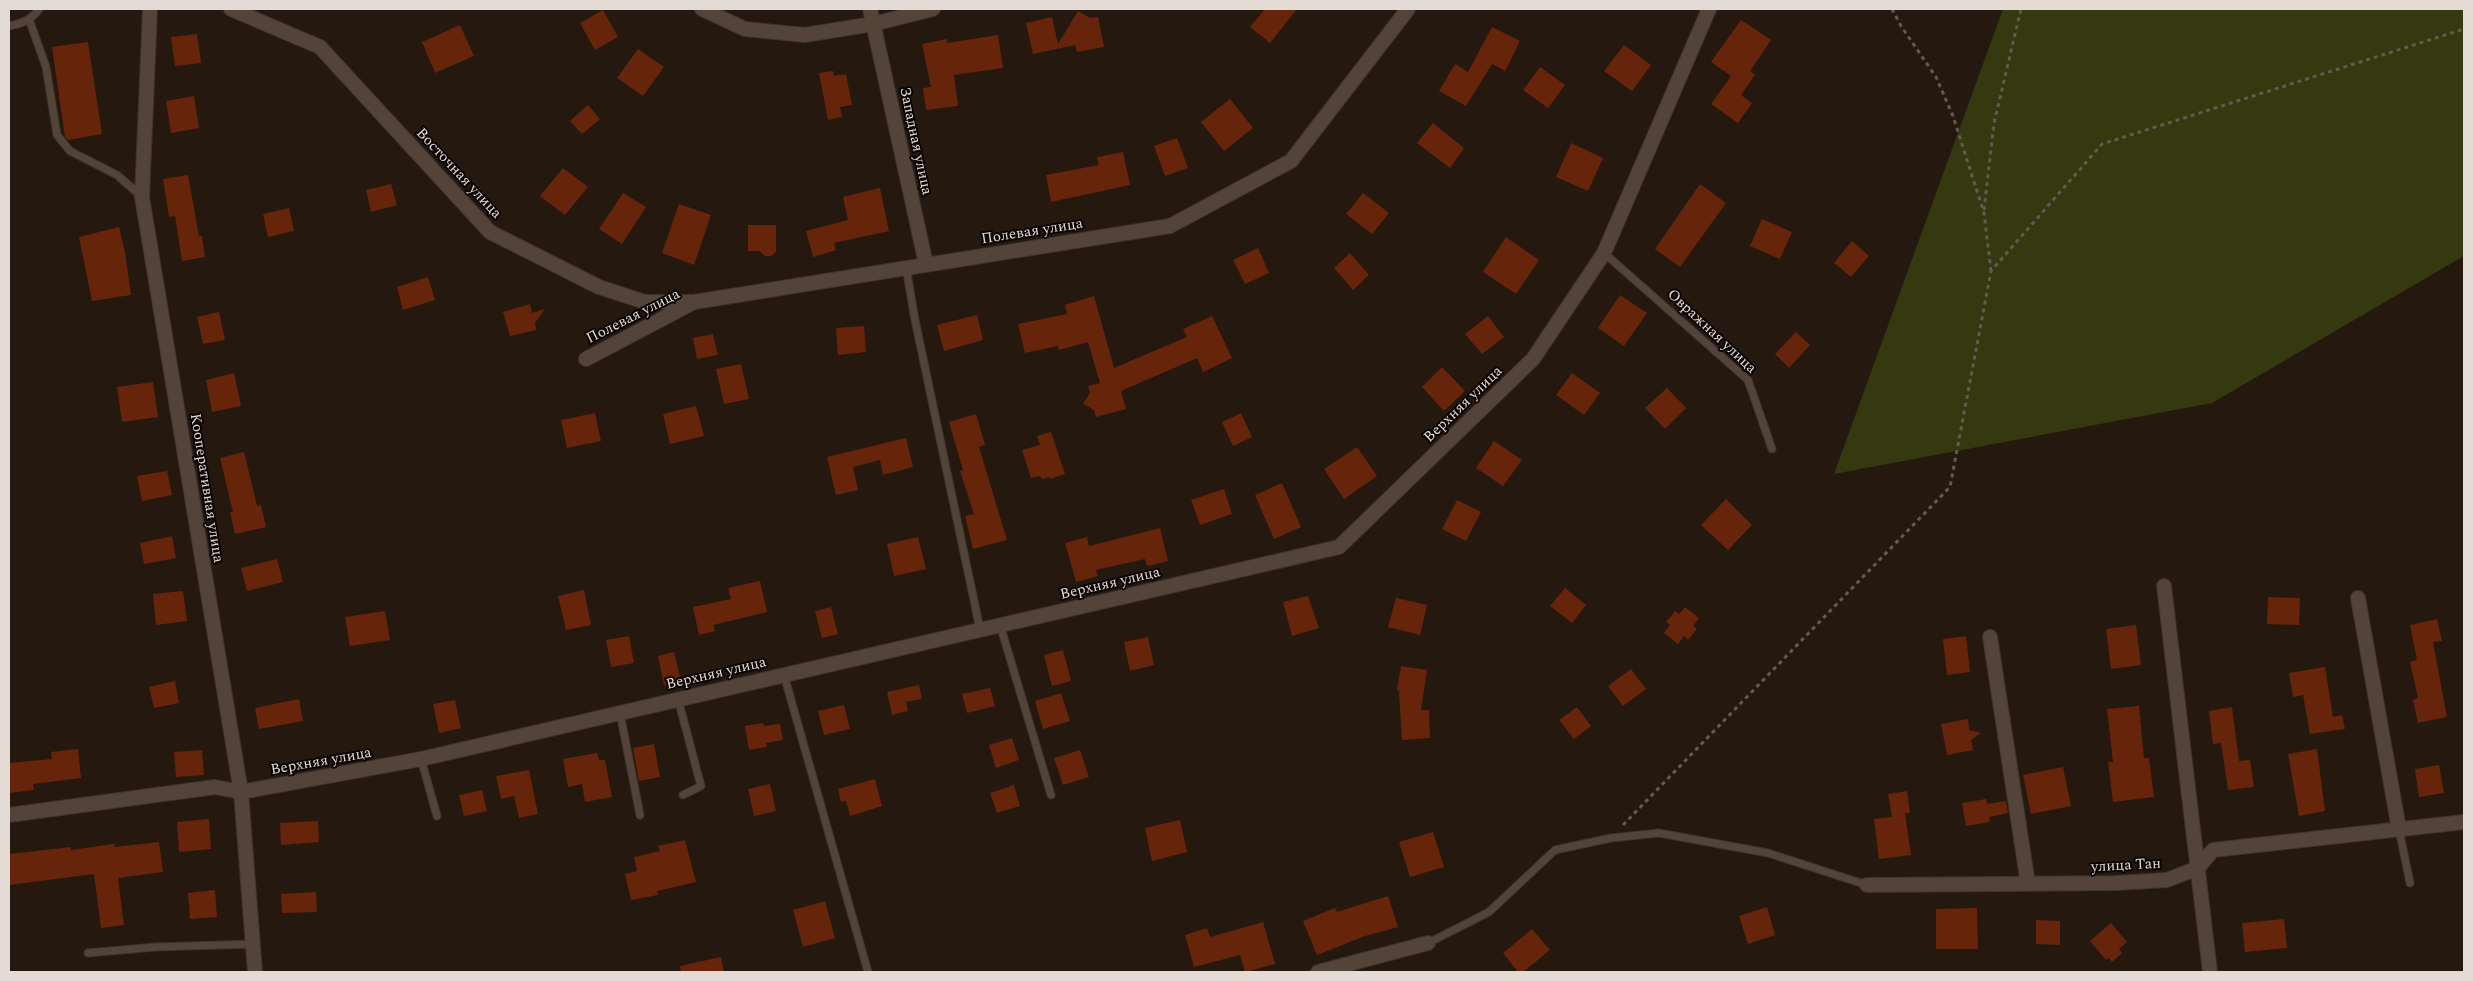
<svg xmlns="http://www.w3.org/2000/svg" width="2473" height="981" font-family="Spectral,serif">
<rect width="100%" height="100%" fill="#25180f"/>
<path fill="#343910" d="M2003,9h461v247l-252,147 -378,71z"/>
<path fill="#66250a" d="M1265,9h32l-27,34 -20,-16z
M603,10l15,27 -23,13 -15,-27z
M1078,11l12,7 8,-1 6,30 -27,5 -2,-7 -42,9 -7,-31 26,-6 6,27z
M1741,20l30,20 -21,31 5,4 -14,20 11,8 -14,20 -27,-19 20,-28 -20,-14z
M460,25l14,31 -39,17 -13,-31z
M1492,27l28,14 -15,30 -13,-7 -26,42 -27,-15 16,-27 13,8z
M197,34l4,29 -26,3 -4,-29z
M998,35l5,33 -49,7 4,31 -32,4 -3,-22 8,-1 -9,-43 25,-5v4z
M88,42l14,92 -34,6 -3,-3 -13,-90z
M1624,45l27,20 -19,26 -28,-20z
M638,49l26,18 -21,29 -26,-18z
M1540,67l25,18 -17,23 -25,-18z
M833,71l1,5 12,-2 6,31 -12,2 2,10 -14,3 -9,-47z
M194,96l5,32 -28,5 -5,-32z
M1230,99l23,29 -29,23 -23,-29z
M588,105l12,14 -18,15 -12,-13z
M1433,123l31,25 -14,20 -33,-25z
M1177,138l11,30 -23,8 -11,-30z
M1571,143l32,15 -15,33 -32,-14z
M1123,152l7,33 -79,17 -5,-27 53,-10 -2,-8z
M563,168l25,19 -23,28 -25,-19z
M188,175l11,61h3l3,21 -23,4 -7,-45 -6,1 -6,-38z
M391,184l6,21 -26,7 -5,-22z
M1700,184l26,19 -46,64 -25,-18z
M880,188l9,43 -55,12 2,7 -23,7 -7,-26 42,-11 -5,-23z
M623,193l23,14 -24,37 -23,-15z
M1363,193l26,20 -17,21 -26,-20z
M679,204l32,11 -17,50 -32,-12z
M289,208l5,23 -26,6 -5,-23z
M1762,219l30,13 -12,27 -30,-13z
M748,225h28v27l-5,4h-6l-6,-5h-11z
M119,227l6,25 6,43 -39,6 -13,-64z
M1506,237l33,23 -23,34 -33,-22z
M1852,241l17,15 -18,21 -17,-14z
M1258,248l11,25 -24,11 -12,-24z
M1350,253l19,22 -16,15 -19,-22z
M428,277l7,23 -32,10 -6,-23z
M1620,295l27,18 -23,33 -26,-18z
M1094,296l20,72 73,-31 -4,-8 29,-13 20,42 -29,14 -6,-14 -76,33 5,18 -30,8 -2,-7 -11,-6 7,-11 -2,-7 12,-3 -12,-41 -29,8 -1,-4 -33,7 -7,-29 49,-10 -2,-9z
M530,304l2,9 13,-4 -10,14 1,7 -26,6 -7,-24z
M219,312l6,28 -22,4 -6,-27z
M977,315l6,25 -39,11 -7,-26z
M1488,316l16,21 -22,17 -17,-20z
M864,326l2,26 -28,3 -2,-27z
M1796,332l14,13 -21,23 -14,-14z
M713,334l5,21 -21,4 -4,-21z
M741,364l8,35 -25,5 -8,-35z
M1442,367l23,24 -21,20 -22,-24z
M234,373l7,33 -29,6 -6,-32z
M1572,373l28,20 -16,22 -28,-20z
M153,382l5,35 -36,5 -5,-35z
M1667,388l19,20 -21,21 -20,-21z
M696,406l8,30 -34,8 -7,-30z
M595,413l6,28 -34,7 -6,-28z
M1241,413l11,24 -19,9 -11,-24z
M976,414l9,31 -6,2 28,93 -34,9 -8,-33 9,-2 -14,-43 3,-1 -14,-48z
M1051,432l14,42 -15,5 -1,-2 -7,2 -2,-3 -9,2 -9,-28 18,-5 -3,-9z
M906,438l7,29 -30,8 -3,-15 -27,7 5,23 -22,5 -9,-38z
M1494,441l28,19 -19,26 -27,-18z
M1357,447l20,29 -33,23 -20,-30z
M244,452l13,54 4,-1 5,22 -31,7 -5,-22h3l-13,-54z
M167,471l5,24 -30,6 -5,-25z
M1282,483l19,44 -27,12 -19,-44z
M1224,489l8,25 -32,11 -9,-25z
M1726,499l26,26 -24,25 -27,-25z
M1457,500l24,12 -15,29 -24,-12z
M1160,528l8,33 -21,5 -2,-7 -49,11 2,6 -22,6 -11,-39 22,-6 2,9z
M172,536l4,22 -32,6 -4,-21z
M918,537l8,32 -32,7 -7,-32z
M277,559l6,23 -36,9 -6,-23z
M760,581l7,31 -54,13 2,6 -16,4 -6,-28 38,-8 -3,-11z
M1565,588l21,17 -14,18 -22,-17z
M584,590l7,35 -25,5 -8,-34z
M183,591l4,30 -31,4 -3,-31z
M1308,596l11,32 -27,8 -9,-34z
M2268,597l32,1 -1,27 -32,-1z
M1396,598l31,7 -7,30 -32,-8z
M831,607l7,27 -16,4 -7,-27z
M1685,607l14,11 -6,8 4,3 -9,11 -4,-4 -6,8 -14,-11 6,-8 -4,-3 9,-11 4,3z
M385,611l5,29 -40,6 -5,-29z
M2437,619l5,22 -9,1 14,75 -29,6 -5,-23 5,-2 -8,-36 7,-2 -7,-35z
M2136,625l5,40 -30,4 -5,-40z
M629,636l5,27 -23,4 -5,-27z
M1966,636l4,36 -23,3 -4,-36z
M1148,637l6,28 -24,6 -6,-29z
M1063,650l8,31 -19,5 -8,-31z
M674,652l7,29 -17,4 -6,-29z
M1401,666l26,4 -6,40h8l1,28 -28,2 -3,-49 -2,-1z
M2325,667l8,50 9,-2 3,14 -35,5 -7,-39 -10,2 -4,-24z
M1631,669l15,20 -23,17 -15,-20z
M175,681l4,22 -25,5 -5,-21z
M919,685l3,14 -16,3 2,9 -16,4 -5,-23z
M990,688l5,18 -28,7 -5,-19z
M1061,693l9,28 -27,8 -8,-28z
M299,699l4,22 -44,8 -4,-21z
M455,700l6,28 -22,5 -6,-29z
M844,705l6,24 -26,6 -6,-24z
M2139,706l5,52h5l5,39 -41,5 -5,-40h5l-6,-53z
M1577,707l14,19 -17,13 -15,-19z
M2232,707l7,54 11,-1 4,27 -26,3 -7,-47 -8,1 -4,-33z
M1968,719l1,11 12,3 -10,7 2,10 -26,5 -6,-31z
M763,723l1,3 16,-2 3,16 -17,3 1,4 -18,3 -4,-24z
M1012,738l7,22 -23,8 -7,-23z
M654,744l6,33 -21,4 -6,-33z
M78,749l3,29 -48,6 1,6 -25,3v-30l43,-4 -1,-7z
M2317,749l8,62 -26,5 -11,-62z
M202,750l2,25 -28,2 -2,-25z
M1080,750l9,27 -26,8 -9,-27z
M597,753l2,7h6l7,37 -27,5 -3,-18 -14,3 -5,-28z
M2439,765l5,28 -25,4 -4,-28z
M2063,767l8,39 -40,8 -8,-39z
M529,770l9,44 -19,4 -5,-22 -13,3 -5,-23z
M875,779l7,27 -32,10 -4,-15 -5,1 -3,-13z
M770,784l6,27 -22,5 -6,-27z
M1014,785l6,21 -23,7 -7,-20z
M482,790l5,21 -23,5 -5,-21z
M1907,791l3,22h-5l6,42 -32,4 -5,-40 18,-2 -4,-23z
M1986,799l1,5 19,-3 2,12 -19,4 1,5 -24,4 -4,-23z
M209,819l2,30 -32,3 -2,-30z
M1180,820l7,32 -35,9 -7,-33z
M318,821l1,21 -38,3 -1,-22z
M1433,832l11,35 -34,10 -11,-35z
M685,840l11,42 -39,9 1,4 -27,5 -6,-26 12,-3 -3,-14 26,-6 -2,-5z
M159,842l4,30 -45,6 6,47 -23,3 -7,-54 -85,11v-31l62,-7v3l43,-6 1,3z
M215,890l2,27 -27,2 -2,-26z
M316,892l1,20 -35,1 -1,-19z
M1388,896l10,31 -33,9 -48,19 -14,-34 32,-13 2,4z
M825,901l10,37 -32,9 -10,-37z
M1767,907l8,28 -27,9 -9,-28z
M1977,908l1,41h-42v-40z
M2284,919l3,29 -42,4 -3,-29z
M2036,920l24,1v24l-24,-1z
M1263,922l12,42 -30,8 -5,-17 -46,12 -9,-32 22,-7 3,9z
M2111,923l16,19 -8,7 3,4 -10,9 -3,-4 -3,2 -16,-19z
M1532,929l18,21 -27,22h-5l-15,-19z
M721,957l3,15h-43l-1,-6z"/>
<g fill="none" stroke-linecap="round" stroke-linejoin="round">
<defs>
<path id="lane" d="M29,19l17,48 11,68 13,16 47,24 24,21
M9,26c12,-2 23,-6 30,-17
M1604,253l144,127 24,69
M906,267l9,53 65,309
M1000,625l51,170
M784,675l84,297
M678,699l23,87 -18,9
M620,713l20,102
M421,759l16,57
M2399,829l11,54
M1428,943l61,-31 66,-62 56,-12 48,-5 109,20 99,32
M88,953l67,-6 98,-3"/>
<path id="street" d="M150,9l-8,188 99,595 14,180
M231,9l89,38 170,185 109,55 46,15h46
M702,9l43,20 60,6 68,-11 60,-15
M870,9l56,255
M586,359l108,-57 476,-76 121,-65 117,-152
M2164,586l46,386
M2358,598l41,231
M1990,637l38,247
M9,815l206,-28 26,5 180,-33 918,-212 194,-188 71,-106 105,-244
M1867,885l249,-2 51,-3 31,-12 15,-18 251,-28
M1318,972l110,-29"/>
</defs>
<use href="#lane" stroke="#3d332f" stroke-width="9"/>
<use href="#street" stroke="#3d332f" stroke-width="16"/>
<path stroke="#655951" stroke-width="3" stroke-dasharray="4 4" stroke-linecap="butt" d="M1892,9l9,17 35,51 17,39 31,97 7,58
M1984,210l10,-87 27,-114
M1623,825l327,-338 41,-216 111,-127 362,-115"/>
<use href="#lane" stroke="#534339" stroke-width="7"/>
<use href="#street" stroke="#534339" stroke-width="14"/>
</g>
<g text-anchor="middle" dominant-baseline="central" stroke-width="4" stroke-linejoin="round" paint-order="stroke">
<g font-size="15" fill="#e5dbd5" stroke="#0a0503">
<text transform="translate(916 141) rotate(78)">Западная улица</text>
<text transform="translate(459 173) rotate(47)">Восточная улица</text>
<text transform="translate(1032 231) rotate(-9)">Полевая улица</text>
<text transform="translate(633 316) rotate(-27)">Полевая улица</text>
<text transform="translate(1712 331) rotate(43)">Овражная улица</text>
<text transform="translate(1463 404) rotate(-44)">Верхняя улица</text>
<text transform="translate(207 488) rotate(81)">Кооперативная улица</text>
<text transform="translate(1110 583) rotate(-13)">Верхняя улица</text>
<text transform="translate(716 673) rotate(-13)">Верхняя улица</text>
<text transform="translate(321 761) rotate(-10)">Верхняя улица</text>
<text transform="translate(2126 865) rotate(-3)">улица Тан</text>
</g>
</g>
<rect width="2473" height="981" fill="none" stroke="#e5dbd5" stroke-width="20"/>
</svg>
